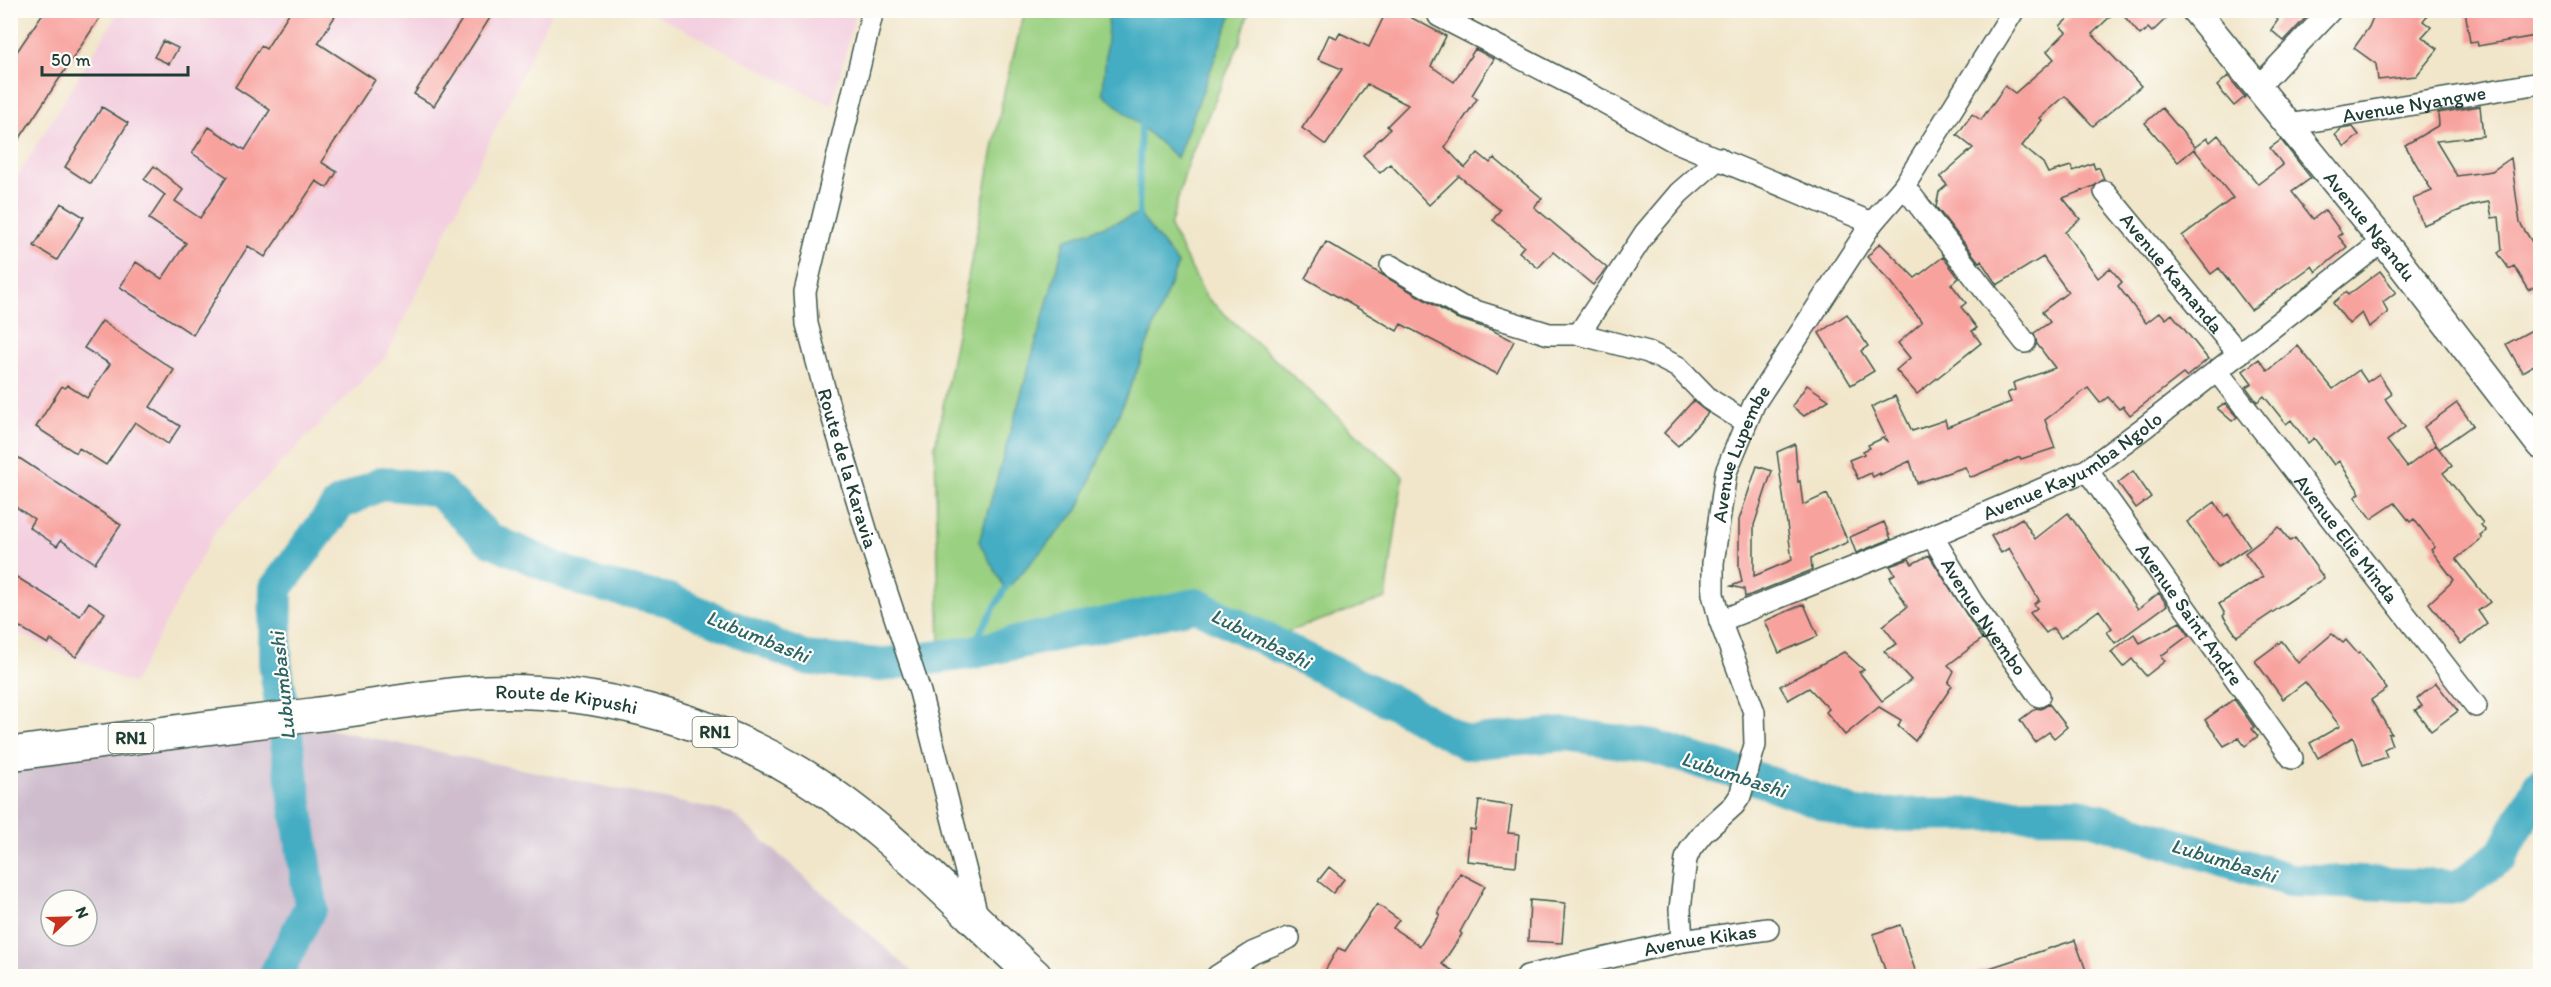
<svg xmlns="http://www.w3.org/2000/svg" width="2551" height="987" font-family="Itim,sans-serif">
<rect width="100%" height="100%" fill="#fdfcf7"/>
<filter id="ink" filterUnits="userSpaceOnUse"><feTurbulence type="fractalNoise" baseFrequency=".0167" numOctaves="2"/><feDisplacementMap in="SourceGraphic" scale="12" xChannelSelector="R" yChannelSelector="G"/><feConvolveMatrix kernelMatrix="1 2 1 2 8 2 1 2 1" color-interpolation-filters="sRGB"/></filter>
<filter id="wash" filterUnits="userSpaceOnUse"><feTurbulence type="fractalNoise" baseFrequency=".008" numOctaves="4" result="noise"/><feDisplacementMap in="SourceGraphic" scale="24" xChannelSelector="R" yChannelSelector="G"/><feGaussianBlur stdDeviation="1.35" result="paint"/><feColorMatrix in="noise" values="0 0 0 0 0 0 0 0 0 0 0 0 0 0 0 0 0 1.4 0 .05"/><feComposite in="paint" operator="in"/></filter>
<g filter="url(#wash)">
<rect width="100%" height="100%" fill="#f1e6ca"/>
<path fill="#f3cfdf" d="M119,11h433l-166,346 -169,171 -84,156 -122,-54 -1,-442z
M648,11h208l-24,95z"/>
<path fill="#cfbdce" fill-rule="evenodd" d="M324,728l408,85 185,163h-906l-1,-210zM51,900h36v36h-36z"/>
<path fill="#9ad081" stroke="#5c865a" stroke-width="1.5" d="M1025,11h224l-9,31 -52,120 -18,65 36,70 197,179 -17,122 -105,36 -81,-34 -141,34 -119,12 -5,-199 70,-359z"/>
<path fill="#44adc3" stroke="#32757c" stroke-width="1.5" d="M1109,11h124l-56,147 -74,-65z
M1139,214l39,50 -41,107 -59,139 -72,80 -27,-48 86,-302z"/>
<g fill="none" stroke-linecap="round" stroke-linejoin="round">
<path stroke="#44adc3" stroke-width="6" d="M1137,221l2,-7 2,-96
M968,653l40,-69"/>
<path stroke="#44adc3" stroke-width="34" d="M275,976l36,-70 -36,-244 1,-74 63,-84 44,-21 55,7 51,49 98,43 82,18 135,58 76,7 88,-12 228,-48 206,102 64,36 100,-9 88,13 104,32 99,36 220,-1 213,66 168,7 44,-32 38,-71"/>
</g>
<g id="blocks">
<path fill="#f8a29e" d="M45,10h60l-95,143v-91z
M291,10h48l-21,33 57,37 -54,82 16,10 -10,16 -11,-7 -51,76 -17,-11 -55,89 -73,-48 16,-25 26,17 24,-36 -37,-24 16,-24 -21,-16 10,-13 29,24 -8,11 25,17 27,-41 -35,-24 17,-26 36,23 25,-40 -35,-23 26,-41 5,3z
M468,10h27l-61,96 -20,-12z
M1387,10h10l49,26 -15,30 23,16 21,-33 19,10 -22,36 5,4 -32,48 20,21 13,-15 12,10 4,-5 48,40 -8,9 73,61 -14,17 -40,-33 -15,16 -19,-16 5,-6 -31,-26 7,-10 -41,-34 -30,29 -39,-41 -10,9 -17,-18 27,-26 -3,-3 21,-21 -41,-21 -41,61 -24,-17 40,-59 -24,-10 11,-24 8,3 3,-5 29,14z
M2077,10h40l-25,24 49,52 -48,40 -28,-30 -25,22 2,2 -20,26 21,17 5,10 23,-7 2,5 20,-8 2,6 4,-2 5,12 -10,7 -31,12 17,21 -15,13 33,46 12,-10 12,14 -4,4 28,37 14,-11 6,7 6,-5 36,45 -22,18 -3,-3 -53,41 -7,-9 -4,3 -11,-12 -8,6 -12,-15 -43,32 10,28 -34,11 -1,-2 -46,19 -4,1 -5,-10 -48,16 -7,-22 -30,14v-2l-7,4 -2,-4 -13,6 -9,-19 15,-6 -1,-3 7,-3 -2,-3 15,-7 5,4 -17,-35 24,-11 17,35 33,-11 2,7 64,-25 -4,-9 8,-3 -2,-7 42,-15 -18,-24 -3,-11 16,-11 -8,-10 26,-20 -2,-3 -23,-32 -46,28 -16,-24 -2,1 -43,-55 3,-15 8,-7 -7,-8 33,-29 -16,-13 15,-21 9,6 24,-34 10,7 39,-34 -7,-8 19,-19 -6,-6z
M2119,10h56l-23,22 -4,-4 -8,7z
M2269,10h44l-29,31 -13,-11 7,-10z
M2376,10h55l-8,11 8,6 -9,10 16,12 -22,27 -38,4 -2,-16 -22,-16 15,-21z
M2465,10h76v25l-63,11 -1,-5 -7,1z
M163,41l15,7 -9,16 -15,-7z
M2228,76l17,21 -11,9 -17,-20z
M2480,106l3,30 -47,5 21,35 35,-5 19,-13 9,65 21,33v27l-12,7 -15,-24 -5,3 -11,-16 4,-3 -3,-33 -7,1 -3,-16 -16,3 -50,20 -10,-26 19,-8 -27,-46 34,-20 -1,-12z
M102,107l26,16 -37,61 -26,-17z
M2162,108l33,39 12,-9 3,4 8,-7 40,49 25,-19 -13,-17 11,-8 30,38 -19,14 21,27 12,-9 17,23 -4,3 9,11 -31,25 -4,-6 -61,44 -32,-42 -8,6 -29,-38 51,-38 -39,-49 -16,13 -33,-39z
M2353,127l6,8 -14,12 -10,-12 6,-6z
M61,203l23,14 -27,43 -23,-14z
M1326,242l130,76 36,12 22,11 -17,33 -96,-50 -4,7 -92,-53z
M1880,243l35,35 28,-21 16,21 -8,6 15,19 -5,4 16,21 -5,3 9,12 -64,51 -21,-24 14,-12 -12,-15 24,-21 -30,-39 -25,-26z
M2380,271l16,21 -13,10 5,11 -19,14 -7,-14 -13,11 -16,-21 13,-11 2,3z
M1847,314l21,32 -7,5 13,20 -23,14 -32,-52z
M102,321l72,49 -24,37 30,19 -12,18 -33,-22 -29,43 -27,-17 -3,5 -40,-26 26,-41 3,2 2,-3 20,13 23,-34 -26,-16z
M2541,325v36l-19,11 -16,-28z
M2298,346l35,43 26,-19 8,12 12,-8 13,20 -7,5 20,28 -18,14 20,26 29,-22 3,4 -15,-22 33,-24 16,22 -34,24 13,17 -9,7 40,50 -2,2 5,6 -6,4 2,3 -26,21 34,43 -12,9 9,13 -26,20 -32,-41 25,-23 -23,-30 4,-3 -21,-28 -4,3 -15,-19 -24,16 -16,-22 5,-4 -21,-32 -5,4 -20,-27 -6,5 -17,-23 -5,4 -22,-28 -7,6 -11,-15 6,-4 -9,-12 16,-12 9,12z
M1807,385l22,15 -25,16 -12,-10z
M1693,401l15,12 -30,33 -14,-13z
M2225,403l12,14 -5,4 -15,-13z
M1795,444l3,38 2,-1 3,24 24,-11 21,48 -37,16 1,12 -67,27 -1,-8 -13,-3 11,-4 -3,-15v-47l18,-54 15,5 -18,54v51l38,-16 -15,-108z
M10,452l111,73 -26,38 -34,-23 -4,6 -28,-19 5,-8 -24,-16z
M2133,471l18,26 -15,11 -18,-25z
M2215,502l9,15 4,-3 22,32 -32,21 -31,-45z
M2068,513l70,96 21,-16 8,12 -52,38 -8,-11 5,-4 -13,-18 -38,28 -8,-10 -7,5 -16,-20 7,-5 -3,-4 5,-4 -30,-52 -8,5 -10,-17 31,-18 13,21z
M1884,522l7,17 -35,14 -6,-16z
M2279,527l11,14 5,-3 29,40 -87,58 -14,-20 2,-2 -6,-10 44,-27 -18,-24z
M1929,555l53,84 -34,26 6,6 -6,12 4,3 -37,55 -17,-15 3,-6 -22,-13 -34,28 -19,-23 3,-3 -20,-21 -21,12 -8,-14 64,-34 20,18 -5,2 23,29 29,-21 -27,-29 13,-7 -14,-18 24,-19 -17,-30 5,-3 -5,-8 19,-7 3,5z
M10,573l70,43 9,-14 16,11 -29,44 -25,-17 -3,4 -38,-23z
M1804,604l14,32 -39,17 -14,-32z
M2180,622l9,13 -28,21 4,5 -19,15 -14,-17 -9,8 -12,-15 23,-18 6,9z
M2332,634l11,9 3,-3 12,14 2,-2 27,37 -16,11 20,33 -3,1 4,11 -8,4 3,8 -24,8 -10,-28 -35,21 -8,-15 30,-17 -35,-44 -22,17 -28,-38 27,-20 16,22z
M2436,683l22,28 -27,20 -16,-21 7,-4 -5,-7z
M2234,699l20,28 -2,2 6,7 -13,10 -6,-8 -15,8 -19,-26z
M2049,704l18,23 -13,11 -5,-6 -14,10 -15,-22 16,-12 5,1z
M1479,801l33,5 -4,27 11,1 -3,32 -49,-5 3,-32 5,1z
M1329,867l15,12 -11,14 -15,-12z
M1460,873l25,13 -25,46 2,2 -20,30 19,12h-139l16,-28 7,3 32,-47 22,16 -6,8 27,18 20,-31 -2,-1z
M1530,900l35,3 -3,40 -34,-2z
M1900,925l17,51h-30l-14,-42z
M2075,940l13,36h-114v-3z"/>
</g>
</g>
<g filter="url(#ink)">
<use href="#blocks" fill-opacity="0" stroke="#3e564a" stroke-width="1.5"/>
<g fill="none" stroke-linecap="round" stroke-linejoin="round">
<defs>
<g id="minor">
<path id="s1" d="M873,10l-68,282 2,32 20,75 40,134 53,159 58,227"/>
<path d="M1439,16l147,76 86,48 200,83"/>
<path d="M2258,87l73,-77"/>
<path id="s2" d="M2288,125l252,-42"/>
<path d="M1904,186l121,156"/>
<path id="s3" d="M2105,192l134,162"/>
<path d="M1391,266l71,41 87,27h30l69,18 30,15 31,32 36,23"/>
<path d="M1579,334l66,-101 34,-40 40,-35"/>
<path id="s4" d="M2217,371l259,335"/>
<path id="s5" d="M2087,470l205,288"/>
<path id="s6" d="M1932,536l40,66 67,94"/>
<path id="s7" d="M1720,621l212,-85 155,-66 58,-43 238,-186"/>
<path id="s8" d="M1682,941l-2,-32 6,-50 5,-11 12,-15 31,-28 6,-9 15,-51 -1,-33 -34,-91 -7,-27v-31l13,-91 28,-68 118,-181 32,-37 110,-176"/>
<path d="M1217,976l36,-23 36,-15"/>
<path id="s9" d="M1527,976l155,-35 86,-12"/>
</g>
<g id="tertiary">
<path id="s10" d="M2195,10l188,231 157,204"/>
</g>
<g id="trunk">
<path id="s11" d="M10,754c101,-14 201,-27 302,-39 57,-7 115,-20 173,-23 104,-5 222,26 312,80 91,54 161,134 238,204"/>
</g>
</defs>
<use href="#minor" stroke="#3e564a" stroke-width="24"/>
<use href="#tertiary" stroke="#3e564a" stroke-width="30"/>
<use href="#trunk" stroke="#3e564a" stroke-width="36"/>
<use href="#minor" stroke="#fff" stroke-width="21"/>
<use href="#tertiary" stroke="#fff" stroke-width="27"/>
<use href="#trunk" stroke="#fff" stroke-width="33"/>
</g>
</g>
<g text-anchor="middle" dominant-baseline="central" stroke-width="4.5" stroke-linejoin="round" paint-order="stroke">
<g fill="#fdfcf7" stroke="#62766e" stroke-width="1.5">
<rect x="692.5" y="717" width="45" height="30" rx="4.5"/>
<rect x="108.5" y="723" width="45" height="30" rx="4.5"/>
</g>
<g font-size="18" font-weight="bold" fill="#1f3d34">
<text x="715" y="732">RN1</text>
<text x="131" y="738">RN1</text>
</g>
<g font-size="20" fill="#1f3d34" stroke="#fdfcf7">
<text stroke="none"><textPath href="#s2" startOffset="128">Avenue Nyangwe</textPath></text>
<text stroke="none"><textPath href="#s10" startOffset="278">Avenue Ngandu</textPath></text>
<text stroke="none"><textPath href="#s3" startOffset="105">Avenue Kamanda</textPath></text>
<text stroke="none"><textPath href="#s8" startOffset="522">Avenue Lupembe</textPath></text>
<text stroke="none"><textPath href="#s7" startOffset="386">Avenue Kayumba Ngolo</textPath></text>
<text stroke="none"><textPath href="#s1" startOffset="472">Route de la Karavia</textPath></text>
<text stroke="none"><textPath href="#s4" startOffset="212">Avenue Elie Minda</textPath></text>
<text stroke="none"><textPath href="#s5" startOffset="177">Avenue Saint Andre</textPath></text>
<text stroke="none"><textPath href="#s6" startOffset="96">Avenue Nyembo</textPath></text>
<text stroke="none"><textPath href="#s11" startOffset="561">Route de Kipushi</textPath></text>
<text stroke="none"><textPath href="#s9" startOffset="177">Avenue Kikas</textPath></text>
</g>
<g font-size="21" font-style="italic" fill="#2c6466" stroke="#fdfcf7">
<text transform="translate(758 636) rotate(22)">Lubumbashi</text>
<text transform="translate(1261 638) rotate(27)">Lubumbashi</text>
<text transform="translate(282 686) rotate(-96)">Lubumbashi</text>
<text transform="translate(1734 774) rotate(18)">Lubumbashi</text>
<text transform="translate(2224 860) rotate(17)">Lubumbashi</text>
</g>
</g>
<rect width="2551" height="987" fill="none" stroke="#fdfcf7" stroke-width="36"/>
<g transform="translate(69 918) rotate(68)"><circle r="28" fill="#fdfcf7" stroke="#a4b0a9" stroke-width="1.5"/>
<path d="M0-4.5L10 22L0 15L-10 22Z" fill="#c8321e"/>
<text y="-9" font-size="16" font-weight="bold" text-anchor="middle" fill="#1f3d34">N</text>
</g>
<path d="M42 66v9h146v-9" fill="none" stroke="#1f3d34" stroke-width="3"/>
<text x="51" y="66" font-size="18" fill="#1f3d34" stroke="#fdfcf7" stroke-width="4.5" paint-order="stroke">50 m</text>
</svg>
